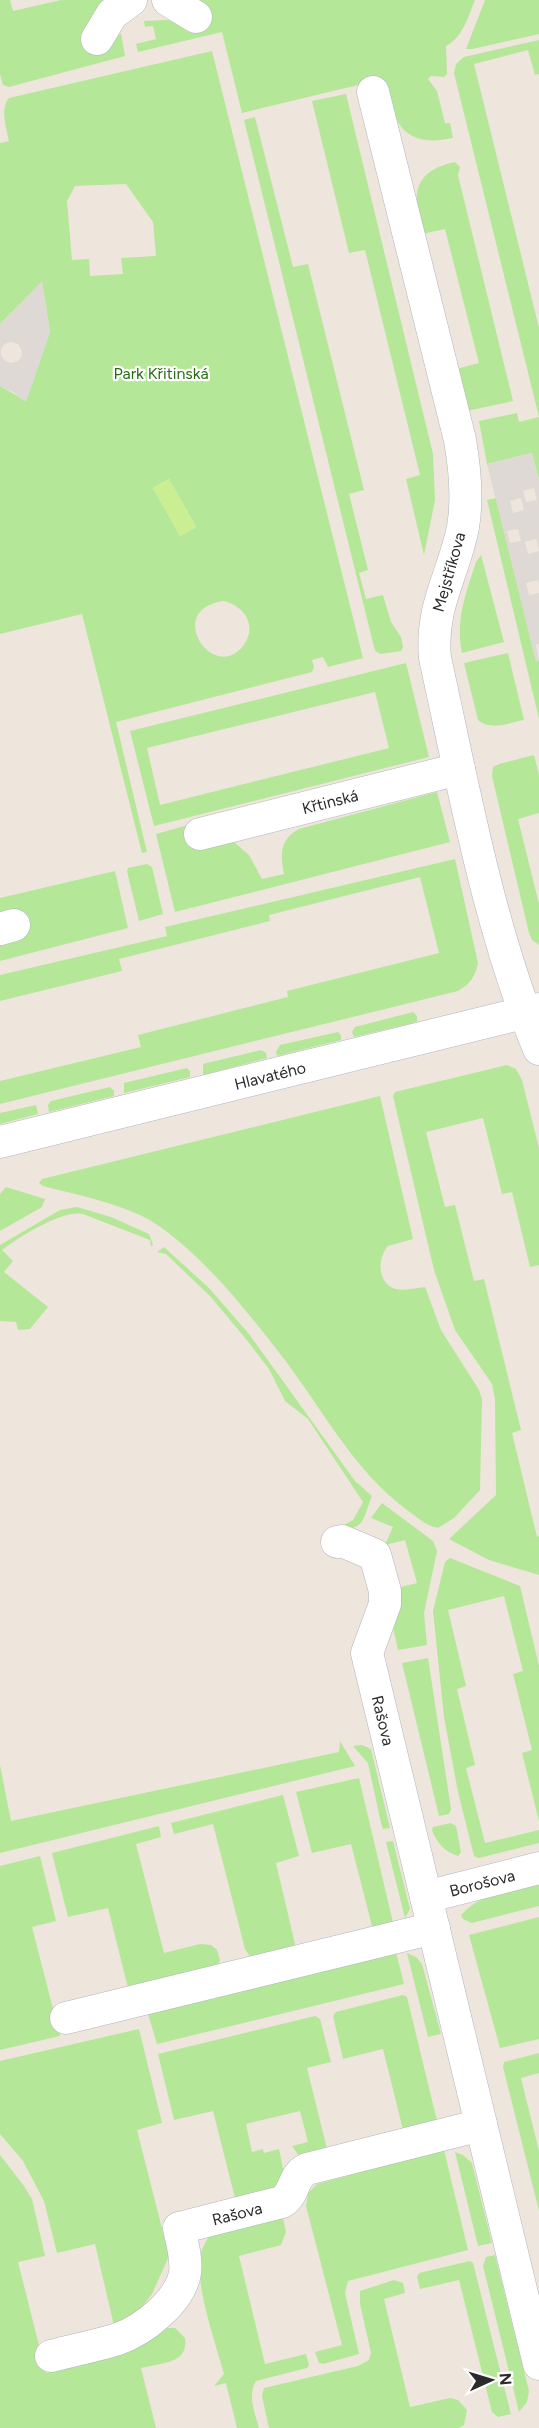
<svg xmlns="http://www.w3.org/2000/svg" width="539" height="2428" font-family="Figtree,sans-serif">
<rect width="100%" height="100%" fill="#eee6dd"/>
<path fill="#b4e797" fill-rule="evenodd" d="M0,0h10l3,11 48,-11h43l-20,37 30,3 7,-7 4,23 -116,31 -6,-2 -3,-11z
M195,0h280c-7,17 -12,37 -29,46l1,28 -3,3 -13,-1 -3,3 9,12 8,32h5l3,15c-52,11 -59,-17 -70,-59l-141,34 -20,-81 -84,20 -2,-8 20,-5 -3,-13 -8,1 -1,-6 24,-1 12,2z
M485,0h54v34l-67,15h-6z
M539,40v34l-4,1 -7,-25 -54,14 65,264v152l-7,-27 -45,11 -8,-43 38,-8 2,9 20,-5 -85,-344 2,-9 8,-7z
M212,51l151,607 -35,9 -5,-10 -11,3 2,7 -2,5 -196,50 31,130 -5,1 -60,-239 -82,20v-248l26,15 24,-69 -8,-50 -42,42v-181l9,-2c-3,-13 -9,-33 0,-43zM126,184l27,38 3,34 -35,2 2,16 -33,2 -1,-17 -17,1 -5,-59 8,-15zM169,479l27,48 -16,9 -27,-48zM224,601c21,5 34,26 19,45 -30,38 -80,-37 -19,-45z
M346,94l87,360 2,46 -11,55 -18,-76 14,-4 -55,-225 -16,3 -37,-152z
M255,117l38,150 15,-3 56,226 -15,4 19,76 -9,3 7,26 17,-4 8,27 10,15 2,10 -2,4 -20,3 -5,-2 -2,-5 -130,-527z
M455,162l5,5 -2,8 55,226 -46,10 -11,-42 23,-6 -34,-134 -23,5c-8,-36 -13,-62 33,-72z
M496,498l40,163h3v58l-52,-219z
M481,555l23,87 -42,11c-7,-33 4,-60 14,-91z
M508,653l16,67c-15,3 -33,11 -46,0l-14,-57z
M406,663l23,94 -275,69 -24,-95zM375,692l14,56 -229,57 -13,-57z
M534,755l5,20v38l-21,6 21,85v41l-7,-5 -3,-7 -37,-157 1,-9 6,-3z
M437,792l13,50 -275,70 -19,-78 36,-10 41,17 16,14 13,24 22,-5c-4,-20 -4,-35 15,-45z
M455,859l23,104c-3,14 -8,21 -20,28l-458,113v-23l141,-34 -3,-12 150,-38 -1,-6 152,-38 -19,-76 -151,38 1,6 -151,38 3,12 -122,30v-26l167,-39 -2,-9z
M147,864l5,3 11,47 -24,7 -12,-50 1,-3z
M115,871l13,57 -128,33v-63z
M413,1012l4,4v6l-63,15 -2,-5 3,-5z
M338,1032l3,3v5l-64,16 -1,-4 4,-7z
M261,1050l5,3 1,5 -64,17v-11z
M507,1065l9,4 6,11 17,68v117l-9,2 -18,-75 -10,2 -19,-76 -57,14 19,75 10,-2 19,76 10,-2 37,151 -9,3 25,104 2,-1v39l-50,-15 -40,-21 47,-44 -1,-96 -3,-15 -37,-54 -21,-60 -41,-174 2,-4z
M187,1068l3,3v6l-66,16v-10z
M110,1087l4,4v5l-65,16 -1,-7 3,-4z
M380,1096l33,143 -25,7c-11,12 -11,38 8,43 9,2 20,-1 29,-2l16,43 38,60 3,9 -2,91 -26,28 -16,10c-12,-2 -21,-11 -31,-18 -55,-41 -85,-102 -126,-155 -36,-46 -74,-95 -122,-129 -29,-21 -82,-31 -116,-40l-4,-3 3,-4z
M36,1105l2,9 -38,10v-11z
M6,1187l39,12 -3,8 -42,24v-37z
M77,1207l34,10 38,17 4,11 -2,2 -1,-7 -67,-26c-22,-4 -63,23 -81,36l11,11 -9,11 44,35 -18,22 -12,1 -2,-8 -16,-1v-76l60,-35z
M164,1247l45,41 40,46 106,147 17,15c-10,24 -6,34 -35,33l16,-9 10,-18 -55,-83 -23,-18 -16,-32 -23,-30 -36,-43 -44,-42 -9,-2z
M382,1503l51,38 4,10 -13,62 3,32 -29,5 -5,-23 4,-39 20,-5 -12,-43 -20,5 8,-18 -22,-9z
M450,1558l70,28 19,80v155l-17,-68 10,-3 -19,-76 10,-3 -19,-75 -56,14 18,76 -9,3 18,76 -9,3 19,75 54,-13v13l-60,15 -5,-2 -16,-64 -14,-75 -11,-106 12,-49z
M428,1658l23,151 -2,5 -10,2 -37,-153z
M340,1741l15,25 -355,87v-88l11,56 328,-69z
M362,1745l9,4 19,79 -7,1 -2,-6 -13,-60 -15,-17z
M359,1778l35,149 -20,2 -2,-3 -21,-82 -39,9 -16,-61z
M283,1795l16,61 -23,7 19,81 -2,4 -42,10 -6,-9 -32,-125 -39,10 -3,-11z
M451,1823l5,3 5,26 -3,4c-13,-4 -22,-14 -26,-26l1,-3z
M159,1826l2,11 -25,7 28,109 36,-9 11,1 6,5 3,10 -2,5 -89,27 -21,-84 -40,9 -16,-64z
M393,1841l17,68 -5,9 -19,-76z
M40,1856l16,65 -24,6 28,109 -60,14v-184z
M539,1884v22l-67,17 -9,-4 -2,-4c20,-22 51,-25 78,-31z
M539,1917v122l-39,9 -31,-113z
M396,1952l8,32 -247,60 -9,-30z
M407,1953l9,4 6,7 19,70 -13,3z
M403,1995l4,2 31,128 -34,9 -21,-85 -40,10 -10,-43 3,-4z
M315,2016l5,3 11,43 -24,6 21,85 -29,3 -7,-10 16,-4 -8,-31 -54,13 6,28 11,-3 1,4 15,-4 6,29 -1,9 -49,11 -22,-87 -39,9 -16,-66z
M139,2029l23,94 -25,7 32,126 -17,38 -11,14 -26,22 -20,-86 -38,9 -13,-52 -21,-40 -23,-27v-73z
M539,2053v20l-18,5 18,73v60l-36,-144 1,-5z
M444,2150l24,100 -120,31 -3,12 14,61 -36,10 -4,-1 -4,-11 27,-7 -36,-139 2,-13 9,-9z
M455,2152l8,3 9,8 20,80 -14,3z
M0,2155l24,31 8,13 13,57 -27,6 28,111 76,-20 41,-25h12l10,10c4,26 -24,25 -44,30l15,60h-156z
M283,2218l3,14 -5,13 -42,11 26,108 41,-10 3,11 -2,3 -51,13c-9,14 -1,32 3,47h-22l-11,-45 -12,3 10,-12c-8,-29 -28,-87 -24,-114 1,-12 6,-20 13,-29z
M495,2255l34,136 -2,11 -8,10 -36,-146 3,-9z
M470,2261l3,2 38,151 -13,3 -6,-5 -33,-132 -39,9 -3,-12 2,-4z
M394,2280l9,3 2,10 -21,6 26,108 40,-9 8,2 9,10 -3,15 -5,3h-190l-7,-32 2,-8 94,-22 11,-6 2,-7 -11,-49v-13z"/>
<path fill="#caef92" d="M169,479l27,48 -16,9 -27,-48z"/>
<path fill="#ded9d4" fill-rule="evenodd" d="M42,281l8,51 -24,70 -13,-10 -13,-6v-62zM11,342l7,2 3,5 1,7 -4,5 -7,2 -6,-2 -4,-6v-6l4,-5z
M532,453l7,27v70l-3,-11 -11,3 3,12 11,-3v34l-1,-5 -12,3 3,12 10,-2v51l-3,1 3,16 -3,1 -49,-198zM534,488l3,12 -11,2 -3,-11zM521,498l3,12 -11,3 -3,-12zM518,529l3,12 -11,2 -3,-12z"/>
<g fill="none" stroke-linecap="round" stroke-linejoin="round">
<defs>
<g id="minor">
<path d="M168,0l28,17"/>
<path d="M97,39l15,-25 19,-14"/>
<path d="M373,92l87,348c5,29 8,58 3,87 -9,47 -33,79 -28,131 29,131 53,267 104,391"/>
<path id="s1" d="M200,834l259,-65"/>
<path d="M0,929l14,-4"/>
<path id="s2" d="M0,1142l539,-133"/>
<path id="s3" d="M337,1542l5,-1 33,14 10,36v13l-18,49 172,711"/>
<path id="s4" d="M426,1897l113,-29"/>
<path d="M66,2018l368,-90"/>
<path id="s5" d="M51,2356c22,-6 45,-10 67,-17 25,-9 62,-37 67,-66 2,-15 -3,-30 -6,-45l103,-26c14,-9 10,-26 25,-33l174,-44"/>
</g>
</defs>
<use href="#minor" stroke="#b1b4c0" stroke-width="33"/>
<use href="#minor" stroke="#fff" stroke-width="32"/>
</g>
<g text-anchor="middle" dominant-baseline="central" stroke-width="4.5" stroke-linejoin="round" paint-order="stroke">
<g font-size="16" fill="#2b6d17" stroke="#fff">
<text x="161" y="373">Park Křitinská</text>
</g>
<g font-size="16" fill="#2b2b2b" stroke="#fff">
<text transform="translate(449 572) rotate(-74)">Mejstříkova</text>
<text stroke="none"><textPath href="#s1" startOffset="134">Křtinská</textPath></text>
<text stroke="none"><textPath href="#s2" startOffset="278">Hlavatého</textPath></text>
<text stroke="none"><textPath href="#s3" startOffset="213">Rašova</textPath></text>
<text stroke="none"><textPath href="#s4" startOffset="58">Borošova</textPath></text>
<text stroke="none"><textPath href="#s5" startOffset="272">Rašova</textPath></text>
</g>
</g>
<g transform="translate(491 2380) rotate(86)" stroke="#ffffff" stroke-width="4.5" paint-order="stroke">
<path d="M0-4.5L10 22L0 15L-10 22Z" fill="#2b2b2b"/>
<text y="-9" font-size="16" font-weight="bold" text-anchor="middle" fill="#2b2b2b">N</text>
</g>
</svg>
